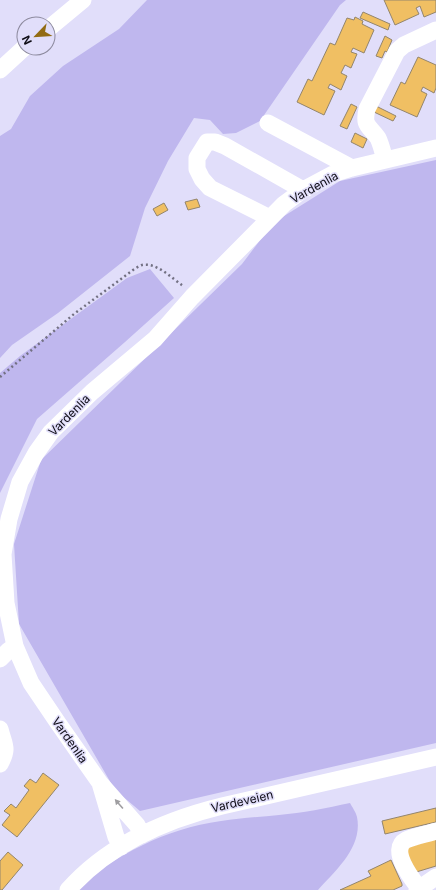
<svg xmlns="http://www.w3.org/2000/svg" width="436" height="890" font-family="Inter,sans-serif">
<rect width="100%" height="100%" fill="#e1defa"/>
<path fill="#bfb7ee" d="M147,0h199l-6,5 -80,116 -24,12 -13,1 -13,-14 -16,-2 -26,43 -23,47 -15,48 -72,57 -46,32 -12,13v-222l11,-7 19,-33 33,-30 56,-37z
M436,160v583l-296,68 -25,-21 -96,-166 -5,-80 27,-84 201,-196 31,-41 67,-42z
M150,269l24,29 -49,44 -88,77 -37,74v-120l20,-17 107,-78z
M350,803c2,4 6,9 7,14 6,30 -21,53 -39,73h-246c45,-35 92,-61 149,-69 19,-3 39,-4 58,-6 23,-2 48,-7 71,-12z"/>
<path fill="#f0bf63" stroke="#93856c" d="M384,0h52v12l-12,5 -4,-11 -4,2 3,6 -24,11z
M363,12l27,12 -2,6 -28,-12z
M355,17l8,4 -1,3 12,6 -10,23 -11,-5 -2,4 6,2 -6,14 -6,-3 -4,8 6,3 -6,14 -11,-6 -2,4 7,3 -11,24 -27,-13 11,-23 4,2 18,-38 5,2 12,-27 7,2z
M385,36l7,4 -5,12 -2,-1 -3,7 -6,-2z
M418,57l18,8v23l-2,5 -11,-6 -2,4 6,3 -10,23 -27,-12 11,-23 4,2z
M351,104l6,3 -10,22 -7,-3z
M376,106l20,10 -3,5 -19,-9z
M355,133l12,6 -4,9 -12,-6z
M197,199l3,8 -12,3 -3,-8z
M164,203l4,7 -11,6 -4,-7z
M43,773l16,12 -42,52 -15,-12 8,-10 -6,-4 7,-7 5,4 13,-18 -5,-4 6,-7 6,4z
M436,808v14l-51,12 -3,-13z
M436,838v28l-23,7 -8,-25z
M8,852l15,13 -21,25h-2v-29z
M391,860l11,24v2l-9,4h-53l31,-14 -3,-5z"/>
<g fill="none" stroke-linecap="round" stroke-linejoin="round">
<path stroke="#737183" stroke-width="2.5" stroke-dasharray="2 3" stroke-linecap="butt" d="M0,377l74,-63 59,-44c3,-2 6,-4 9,-5 14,-3 30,13 41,21"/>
<path stroke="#fff" stroke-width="17" d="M48,29l35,-29
M0,70l24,-22
M268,123l84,45
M385,160c-2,-7 -4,-16 -7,-22 -9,-13 -15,-11 -11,-29l30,-58 7,-6 32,-15
M270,218l-60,-30 -8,-9 -5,-10v-11l10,-16h8l10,4 78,44
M0,659l8,-8 7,-5
M0,729c4,16 9,19 0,35
M100,783l-42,-60 -27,-40 -16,-37 -9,-43 -3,-49 6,-35 11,-37 16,-29 15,-21 41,-40 63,-53 37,-42 92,-93 19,-14 30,-16 19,-6 84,-20
M121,847l-5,-10 -16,-54 37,42 5,10
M419,888c-8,-10 -30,-39 -13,-48 9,-4 21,-6 30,-9
M68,890c39,-44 97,-70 154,-84l214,-49
M417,890l19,-13"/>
</g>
<defs><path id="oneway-solid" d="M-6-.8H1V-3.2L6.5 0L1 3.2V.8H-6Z"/></defs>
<use fill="#9f9ea1" href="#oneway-solid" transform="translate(119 804) rotate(-131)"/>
<g text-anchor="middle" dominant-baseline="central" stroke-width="3" stroke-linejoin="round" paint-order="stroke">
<g font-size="12" fill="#0e0c15" stroke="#e1defa">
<text transform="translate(314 187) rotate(-29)">Vardenlia</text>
<text transform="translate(69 415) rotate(-45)">Vardenlia</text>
<text transform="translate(70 740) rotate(55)">Vardenlia</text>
<text transform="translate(242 801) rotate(-13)">Vardeveien</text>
</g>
</g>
<g transform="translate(36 36) rotate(245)"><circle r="19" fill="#e1defa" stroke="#8d8a9e"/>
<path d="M0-3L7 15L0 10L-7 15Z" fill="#926b13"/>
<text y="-6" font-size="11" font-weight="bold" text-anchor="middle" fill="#0e0c15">N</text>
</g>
</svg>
